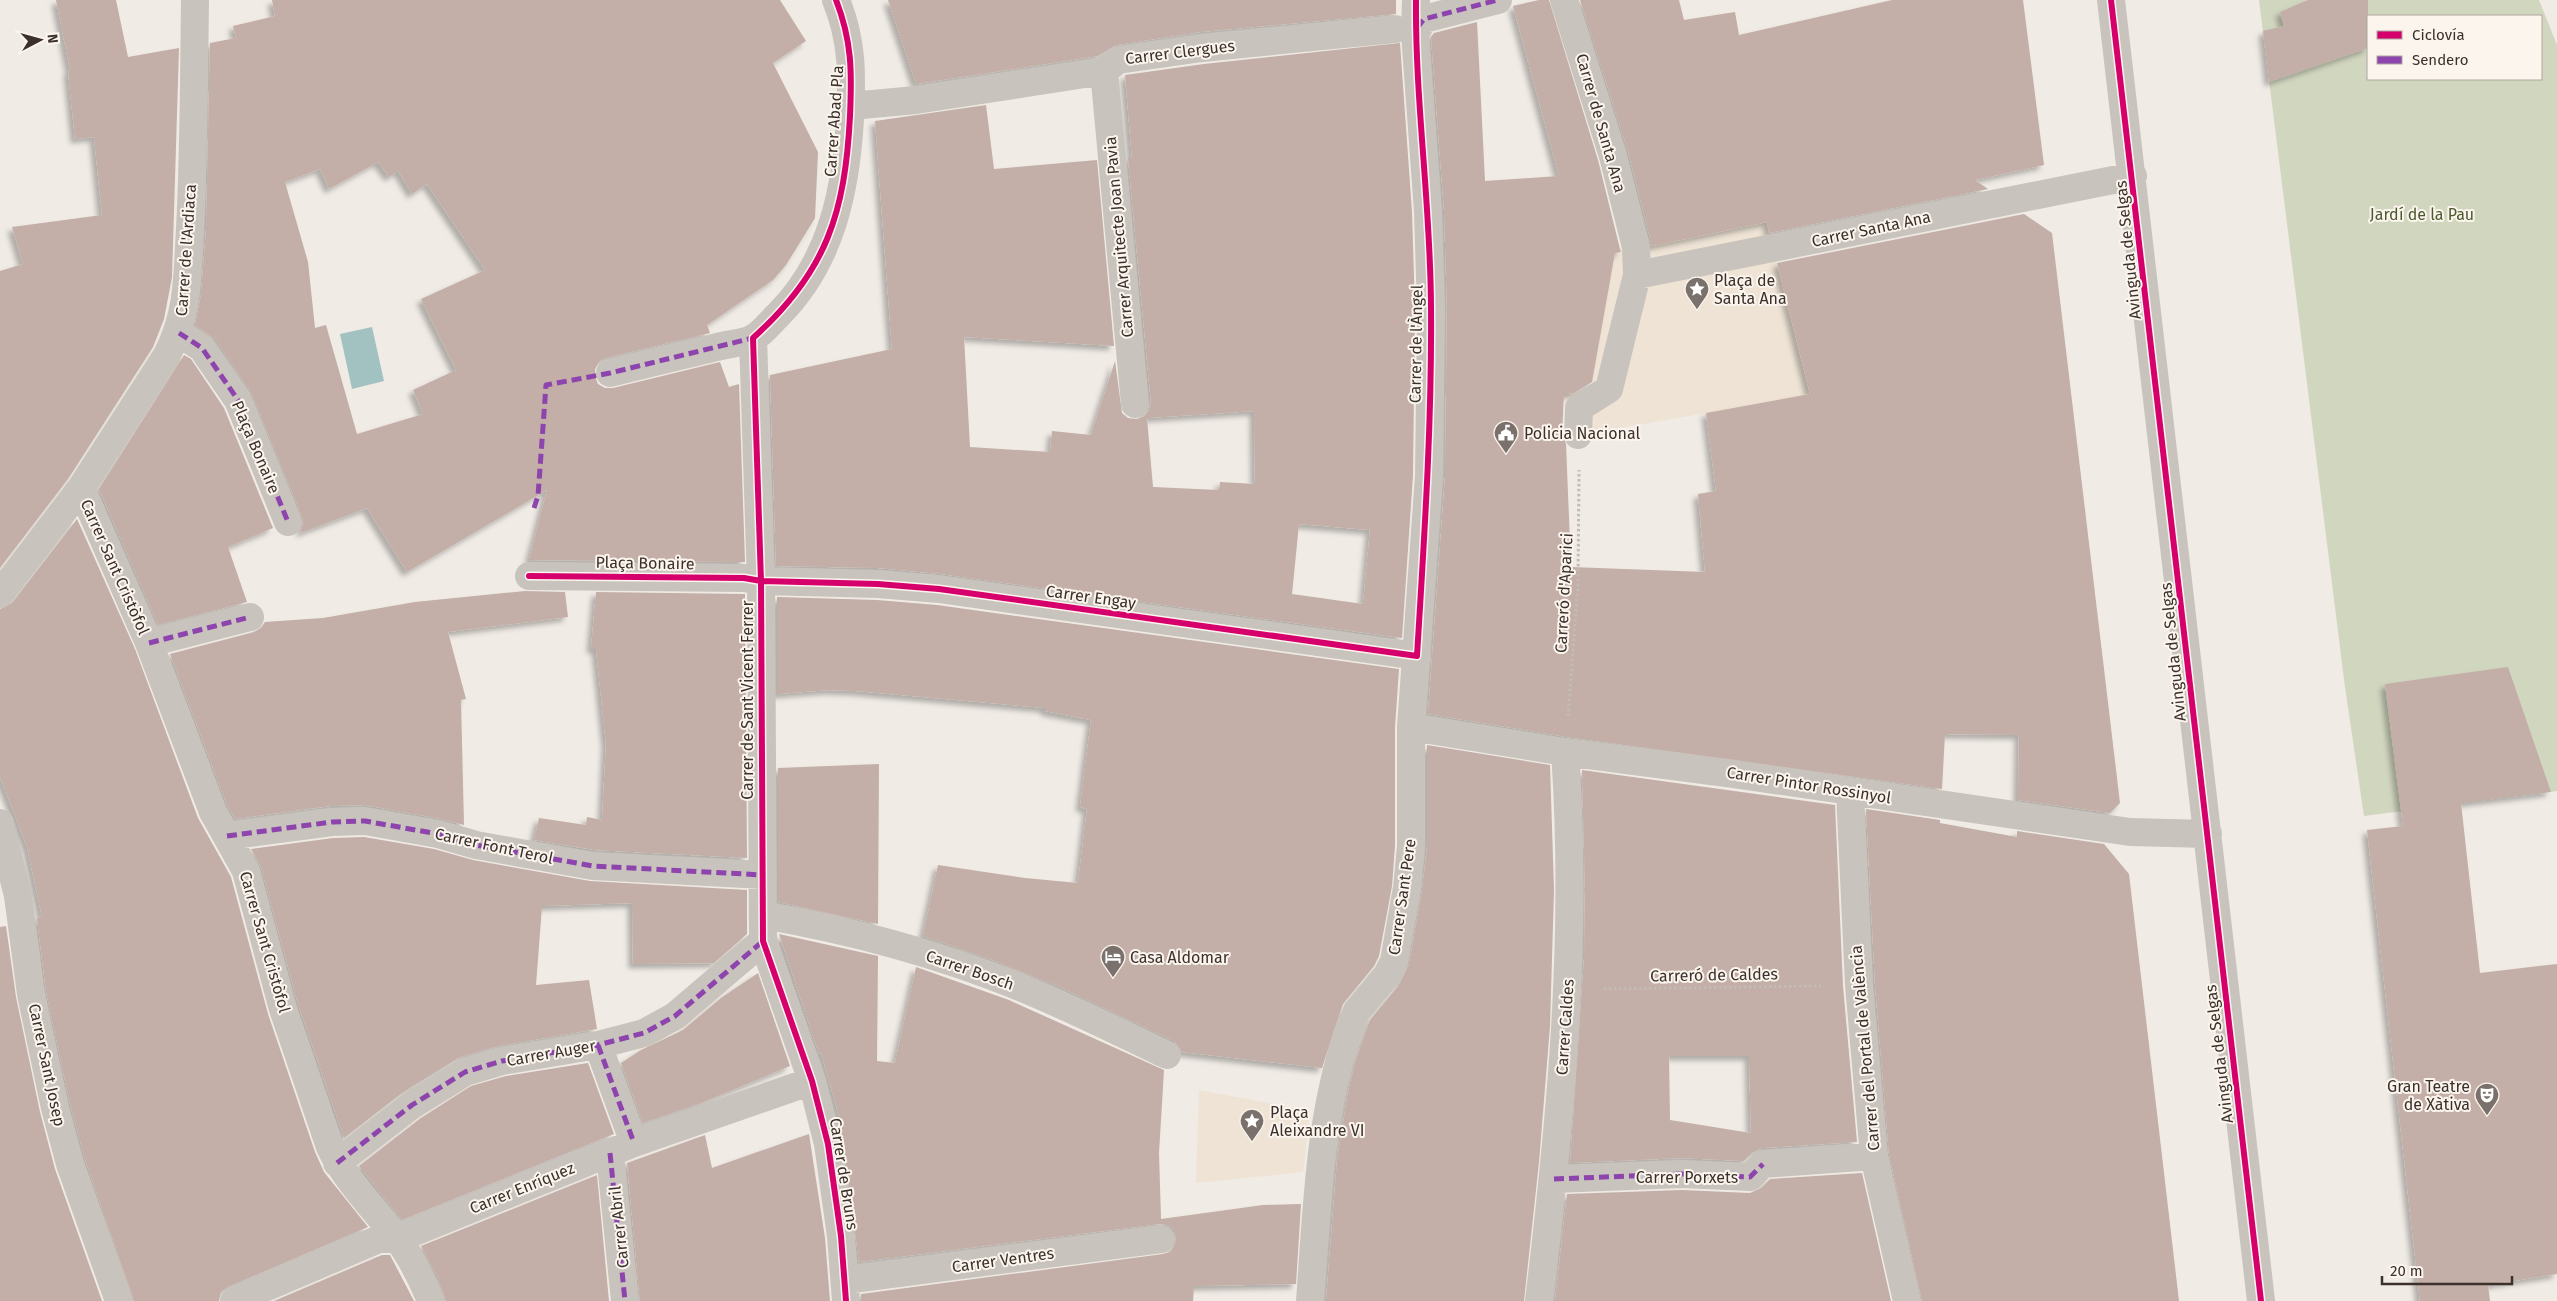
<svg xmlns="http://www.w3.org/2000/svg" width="2557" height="1301" font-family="'Fira Sans',sans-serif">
<defs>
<filter id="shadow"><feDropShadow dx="-4.5" dy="4.5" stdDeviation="2.5" flood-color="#0004"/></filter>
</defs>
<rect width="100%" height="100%" fill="#f0ebe5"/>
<path fill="#d1d6bf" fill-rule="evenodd" d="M2259,0h280l18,45v746l-193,25 -19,-129zM2368,16h173v63h-173z"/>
<path fill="#eee3d5" d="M1767,222l43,173 -243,42 -3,-43 26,-4 26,-142 40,-3z
M1199,1090l111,21 -7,61 -107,11z"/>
<path fill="#a1c2c1" d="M372,327l12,54 -32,8 -12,-55z"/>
<path fill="#c3afa7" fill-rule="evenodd" filter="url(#shadow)" d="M56,0h60l12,57 51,-9 -7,229 -8,42 -11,28 -85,132 -68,89v-297l23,-7 -11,-37 90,-12 -8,-78 -19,2 -7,-68 2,-1z
M272,0h508l26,41 -33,22 45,89 -3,66 -29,47 -13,15 -66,45 3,8 -104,25 -7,4 -4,7v7l3,8 7,4h8l107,-26 9,25 10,-3 6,178 -216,-2 18,-70 -140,82 -40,-64 -67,25 3,-8 -1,-9 -50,-122 -37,-55 -20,-14 6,-30 5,-65 4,-187 26,-5 -3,-12 42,-10zM378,162l11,15 9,-6 14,23 15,-10 58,86 -64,29 35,71 -43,20 10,24 -66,20 -31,-109 -11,3 -7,-66 -23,-80 35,-13 9,20z
M888,0h508v14l-196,18 -84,13 -18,11 -182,28z
M1539,0h10l49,160 22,89 1,3 -6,1 -23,129 -18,11 -10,1 -2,40 4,10 5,123 134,5 -7,-78 18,-3 -10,-78 104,-19 -33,-131 247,-49 28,19 68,570 -10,10 -92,-13 1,-65 -74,-1 -3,55 -375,-52 -139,-23 17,-237 2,-168 -3,-99 -13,-173 3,-4 43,-11 8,159 74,-5 -46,-170z
M1580,0h99l5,20 51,-8 4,23 153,-35h131l21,165 -69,15 13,9 -219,44 -2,-11 -115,24 -24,-95z
M2308,0h60v48l-99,34 -6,-51 21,-5 -4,-14z
M1400,43l12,169 3,97 -2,166 -11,163 -461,-64 -63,-6 -102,-2 -6,-191 122,-26 -17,-228 111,-16 8,64 103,-9 17,186 -150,-9 6,110 80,5 2,-21 39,4 24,-74 7,52 6,5 9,1 7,-3 5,-6 2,-7 -23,-245h4l-7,-83 79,-11zM1254,411l1,73 -35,-2 -1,8 -66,-3 -6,-69zM1299,524l71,6 -7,74 -71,-10z
M184,355l7,4 33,49 49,120 -45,19 19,55 -89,23 -59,-136z
M77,519l58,130 63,169 33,59 37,137 47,138 9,20 44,55 -140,60 -7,5 -2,9h-85l-49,-142 -15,-55 -24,-113 -9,-73 5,-1 -15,-70 -27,-70v-168l12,-6z
M525,591l40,1 3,25 -120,15 18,67 -5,1 3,125 -23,-6 -76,-14 -35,1 -95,13 -8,-14 -57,-151 84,-22 7,-4 4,-6 58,-4 92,-16z
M596,592l149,2 2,264 -152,-8 -61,-10 5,-22 47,7 1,-8 15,3 4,-76 -10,-95h-5z
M777,597l100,3 60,5 462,64 -4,58v118l-3,41 -13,70 -5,10 -31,38 -21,64 -140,-16 -8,-11 -114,-54 -70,-28 -67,-23 15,-71 87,13 53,5 9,-74 -7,-2 11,-87 -46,-9v-3l-189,-17 -27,-1 -52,4z
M2508,667l43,125 -90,11 19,170 77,-9v310l-69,11 2,16h-70l-53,-471 36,-4 -18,-142z
M1427,745l123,20 4,125 -4,136 -11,136 -15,139h-198l11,-140 11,-69 8,-33 14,-39 29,-35 10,-21 13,-73 5,-44z
M879,764l-1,160 -100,-22v-134z
M1582,770l253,35 8,181 14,156 -95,6 -10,5 -8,8 -63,-3 -111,5 14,-204 1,-70zM1669,1056h80l2,77 -81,-13z
M1866,809l74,11v3l77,14v-6l87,13 25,30 50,427h-257l-33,-147 -14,-170z
M364,837l70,12 39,11 117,21 157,9v44l-33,29 -81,1 -1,-61 -90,3 -6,79 53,-5 8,49 -98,17 -39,11 -58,36 -58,45 -46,-134 -37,-137 -10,-18 82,-11z
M6,926l10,71 24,115 15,57 47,132h-102v-374z
M779,934l99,22 -1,105 18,2 21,-96 93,33 155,70 -5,83 2,66 102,-14 38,-1 -5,80 -102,2 -1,15h-332v-7l302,-40 7,-2 5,-7 1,-8 -2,-7 -7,-5 -8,-1 -300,38 -16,-120 -4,-18 2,-1 -20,-70 -2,1z
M758,973l32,93 -91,38 -56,19 -22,-60 20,-13 42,-20 38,-32z
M588,1063l26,71 -212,86 -43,-54 62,-48 50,-32 35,-10z
M809,1134l16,104 5,63h-190l-13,-138 78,-28 7,33z
M1862,1173l29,128h-336l12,-107 115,-4 68,3 11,-5 9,-9z
M597,1175l12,126h-163l-8,-23 -17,-32z
M382,1255h8l24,46h-140z"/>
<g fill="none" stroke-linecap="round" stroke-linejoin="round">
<path stroke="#c2bbb6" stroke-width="3" stroke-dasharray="2.5 2.5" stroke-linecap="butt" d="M1568,716l10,-130 1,-116
M1604,989l219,-3"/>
<path stroke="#c9c3be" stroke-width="28" d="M1564,0l49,156 23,91 1,28 496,-99
M2111,0l150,1301
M1415,33l9,-14 74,-19
M1104,71l31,333
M851,106l65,-6 188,-29 14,-11 84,-12 193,-19
M179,333l23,15 36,52 50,122
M753,338l8,243 2,360 49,140 16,63 13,92 5,65
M610,373c35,-9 71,-17 107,-26 11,-3 27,-4 37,-9 9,-6 17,-16 25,-24 52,-52 67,-124 71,-195 2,-44 3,-77 -14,-119
M1578,435l1,-27 30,-19 28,-114
M81,488l68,155 64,169 33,59 37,138 47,138c16,34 43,60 66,90 15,19 26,42 35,64
M529,576l215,2 17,3 117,3 61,5 478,67
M0,594l81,-106 86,-133c22,-43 20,-79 23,-126 4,-76 4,-153 5,-229
M149,643l101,-26
M1411,727l154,25 169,22 396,58 78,2
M1850,792l9,193 15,171 33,145
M0,823l18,73 13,98 24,114 15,56 49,137
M227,836l105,-14 33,-1 73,13 38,11 117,21 170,9
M763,915c86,15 172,38 252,70 52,21 102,46 152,70
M598,1045l36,98
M610,1153l15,148
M337,1163l75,-58 53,-33 37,-11 96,-16 46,-12 31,-17 88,-75
M1554,1179l128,-5 68,3 13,-13 111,-8
M845,1280l316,-41
M234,1301l145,-62h18l237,-96 178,-62
M1310,1301c7,-94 9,-191 42,-280l5,-10 30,-36 7,-14 13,-73 4,-42v-119l18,-251 2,-167 -3,-98 -13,-178 1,-33
M1539,1301c22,-183 39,-365 26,-549"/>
<path stroke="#8e44ad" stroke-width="5" stroke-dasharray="10 5" stroke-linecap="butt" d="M1417,28l7,-9 74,-19
M179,333l23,15 36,52 50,122
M534,508l4,-12 8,-111 64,-12 143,-35
M149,643l101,-26
M227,836l105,-14 33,-1 73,13 38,11 117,21 170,9
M598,1045l36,98
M610,1153l15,148
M337,1163l75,-58 53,-33 37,-11 96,-16 46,-12 31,-17 88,-75
M1554,1179l128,-5 68,3 13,-13"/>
<defs>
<path id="cycleway" d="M836,0c16,41 16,72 14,116 -5,96 -23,156 -97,222l8,243 2,360 49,140 16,63 13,92 5,65
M2111,0l150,1301
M529,576l215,2 17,3 117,3 61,5 478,67c7,-115 15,-231 14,-347 0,-103 -16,-206 -15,-309"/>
</defs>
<use href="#cycleway" stroke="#fbf5ee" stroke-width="9"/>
<use href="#cycleway" stroke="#d6006c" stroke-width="6"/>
</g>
<defs>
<symbol id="sight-pin" viewBox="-11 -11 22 30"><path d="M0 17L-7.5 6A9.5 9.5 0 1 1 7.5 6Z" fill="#7a716c" stroke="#fbf5ee"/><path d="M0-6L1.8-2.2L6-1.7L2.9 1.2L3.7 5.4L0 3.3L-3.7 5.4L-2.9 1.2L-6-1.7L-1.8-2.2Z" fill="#fff"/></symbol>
<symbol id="civic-pin" viewBox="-11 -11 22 30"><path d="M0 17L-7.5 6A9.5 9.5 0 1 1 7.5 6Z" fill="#7a716c" stroke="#fbf5ee"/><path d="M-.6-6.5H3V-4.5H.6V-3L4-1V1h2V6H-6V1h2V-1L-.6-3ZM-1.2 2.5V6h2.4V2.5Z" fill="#fff"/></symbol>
<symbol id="hotel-pin" viewBox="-11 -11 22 30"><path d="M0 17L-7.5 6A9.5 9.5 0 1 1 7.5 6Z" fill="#7a716c" stroke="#fbf5ee"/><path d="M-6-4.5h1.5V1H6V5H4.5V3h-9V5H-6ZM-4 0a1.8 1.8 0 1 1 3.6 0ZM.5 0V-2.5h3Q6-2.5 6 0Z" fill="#fff"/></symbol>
<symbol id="theatre-pin" viewBox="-11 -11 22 30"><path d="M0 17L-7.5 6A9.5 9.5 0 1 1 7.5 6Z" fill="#7a716c" stroke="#fbf5ee"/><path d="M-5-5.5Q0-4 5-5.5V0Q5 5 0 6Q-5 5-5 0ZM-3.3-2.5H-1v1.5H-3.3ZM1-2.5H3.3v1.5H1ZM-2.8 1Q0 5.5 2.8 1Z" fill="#fff"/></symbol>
</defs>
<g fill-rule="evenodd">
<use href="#sight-pin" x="1683" y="275" width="28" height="38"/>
<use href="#civic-pin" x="1492" y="419" width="28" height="38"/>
<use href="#hotel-pin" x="1099" y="943" width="28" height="38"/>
<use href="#theatre-pin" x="2473" y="1081" width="28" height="38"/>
<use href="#sight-pin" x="1238" y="1107" width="28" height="38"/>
</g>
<g text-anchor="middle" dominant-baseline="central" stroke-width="4" stroke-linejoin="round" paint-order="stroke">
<g font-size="16" fill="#3b302b" stroke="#fbf5ee">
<text transform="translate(1180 52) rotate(-7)">Carrer Clergues</text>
<text transform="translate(834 121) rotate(-86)">Carrer Abad Pla</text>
<text transform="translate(1601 123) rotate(74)">Carrer de Santa Ana</text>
<text transform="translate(1871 229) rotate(-12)">Carrer Santa Ana</text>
<text transform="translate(1119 237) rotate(-95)">Carrer Arquitecte Joan Pavia</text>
<text transform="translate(186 250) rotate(-86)">Carrer de l'Ardiaca</text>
<text transform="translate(2128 250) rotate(-96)">Avinguda de Selgas</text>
<text transform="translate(1416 344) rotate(-89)">Carrer de l'Àngel</text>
<text transform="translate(256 447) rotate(67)">Plaça Bonaire</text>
<text transform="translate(645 563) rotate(1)">Plaça Bonaire</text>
<text transform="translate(115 567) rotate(66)">Carrer Sant Cristòfol</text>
<text transform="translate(1564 593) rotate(-87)">Carreró d'Aparici</text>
<text transform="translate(1091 597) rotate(8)">Carrer Engay</text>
<text transform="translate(2173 652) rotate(-96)">Avinguda de Selgas</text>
<text transform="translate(747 700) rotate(-90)">Carrer de Sant Vicent Ferrer</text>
<text transform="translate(1809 785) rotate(9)">Carrer Pintor Rossinyol</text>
<text transform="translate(494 846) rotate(12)">Carrer Font Terol</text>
<text transform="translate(1402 897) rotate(-82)">Carrer Sant Pere</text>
<text transform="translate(265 942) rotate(74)">Carrer Sant Cristòfol</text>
<text transform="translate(970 970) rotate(19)">Carrer Bosch</text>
<text transform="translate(1714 975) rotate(-1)">Carreró de Caldes</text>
<text transform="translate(1565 1027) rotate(-86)">Carrer Caldes</text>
<text transform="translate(1865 1048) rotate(-95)">Carrer del Portal de València</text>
<text transform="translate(551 1053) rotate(-10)">Carrer Auger</text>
<text transform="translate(2219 1054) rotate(-97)">Avinguda de Selgas</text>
<text transform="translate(47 1065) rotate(78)">Carrer Sant Josep</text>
<text transform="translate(844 1174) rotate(81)">Carrer de Bruns</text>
<text x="1687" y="1177">Carrer Porxets</text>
<text transform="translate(522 1188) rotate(-22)">Carrer Enríquez</text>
<text transform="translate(619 1227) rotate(-96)">Carrer Abril</text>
<text transform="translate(1003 1260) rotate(-8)">Carrer Ventres</text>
</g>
<g font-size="16" fill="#4a5a2e" stroke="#fbf5ee">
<text x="2422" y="214">Jardí de la Pau</text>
</g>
<g font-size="16" fill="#3b302b" stroke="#fbf5ee" text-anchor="start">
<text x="1714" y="280">Plaça de<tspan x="1714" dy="18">Santa Ana</tspan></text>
<text x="1524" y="433">Policia Nacional</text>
<text x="1130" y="957">Casa Aldomar</text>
<text x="2470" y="1086" text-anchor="end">Gran Teatre<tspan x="2470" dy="18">de Xàtiva</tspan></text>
<text x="1270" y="1112">Plaça<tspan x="1270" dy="18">Aleixandre VI</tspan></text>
</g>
</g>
<rect x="2367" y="15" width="175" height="65" fill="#fbf5ee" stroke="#aea6a0"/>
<rect x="2377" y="31" width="25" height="8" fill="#d6006c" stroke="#aea6a0"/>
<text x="2412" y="40" font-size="15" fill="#3b302b">Ciclovía</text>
<rect x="2377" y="56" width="25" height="8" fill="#8e44ad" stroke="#aea6a0"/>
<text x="2412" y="65" font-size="15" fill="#3b302b">Sendero</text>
<g transform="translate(40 40) rotate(84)" stroke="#fbf5ee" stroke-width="4" paint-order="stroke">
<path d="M0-4L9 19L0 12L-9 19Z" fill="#3b302b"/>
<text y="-8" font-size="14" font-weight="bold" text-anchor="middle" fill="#3b302b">N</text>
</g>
<path d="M2382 1276v8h130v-8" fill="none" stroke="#3b302b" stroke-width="2.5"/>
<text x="2390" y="1276" font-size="15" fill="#3b302b" stroke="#fbf5ee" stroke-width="4" paint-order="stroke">20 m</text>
</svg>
